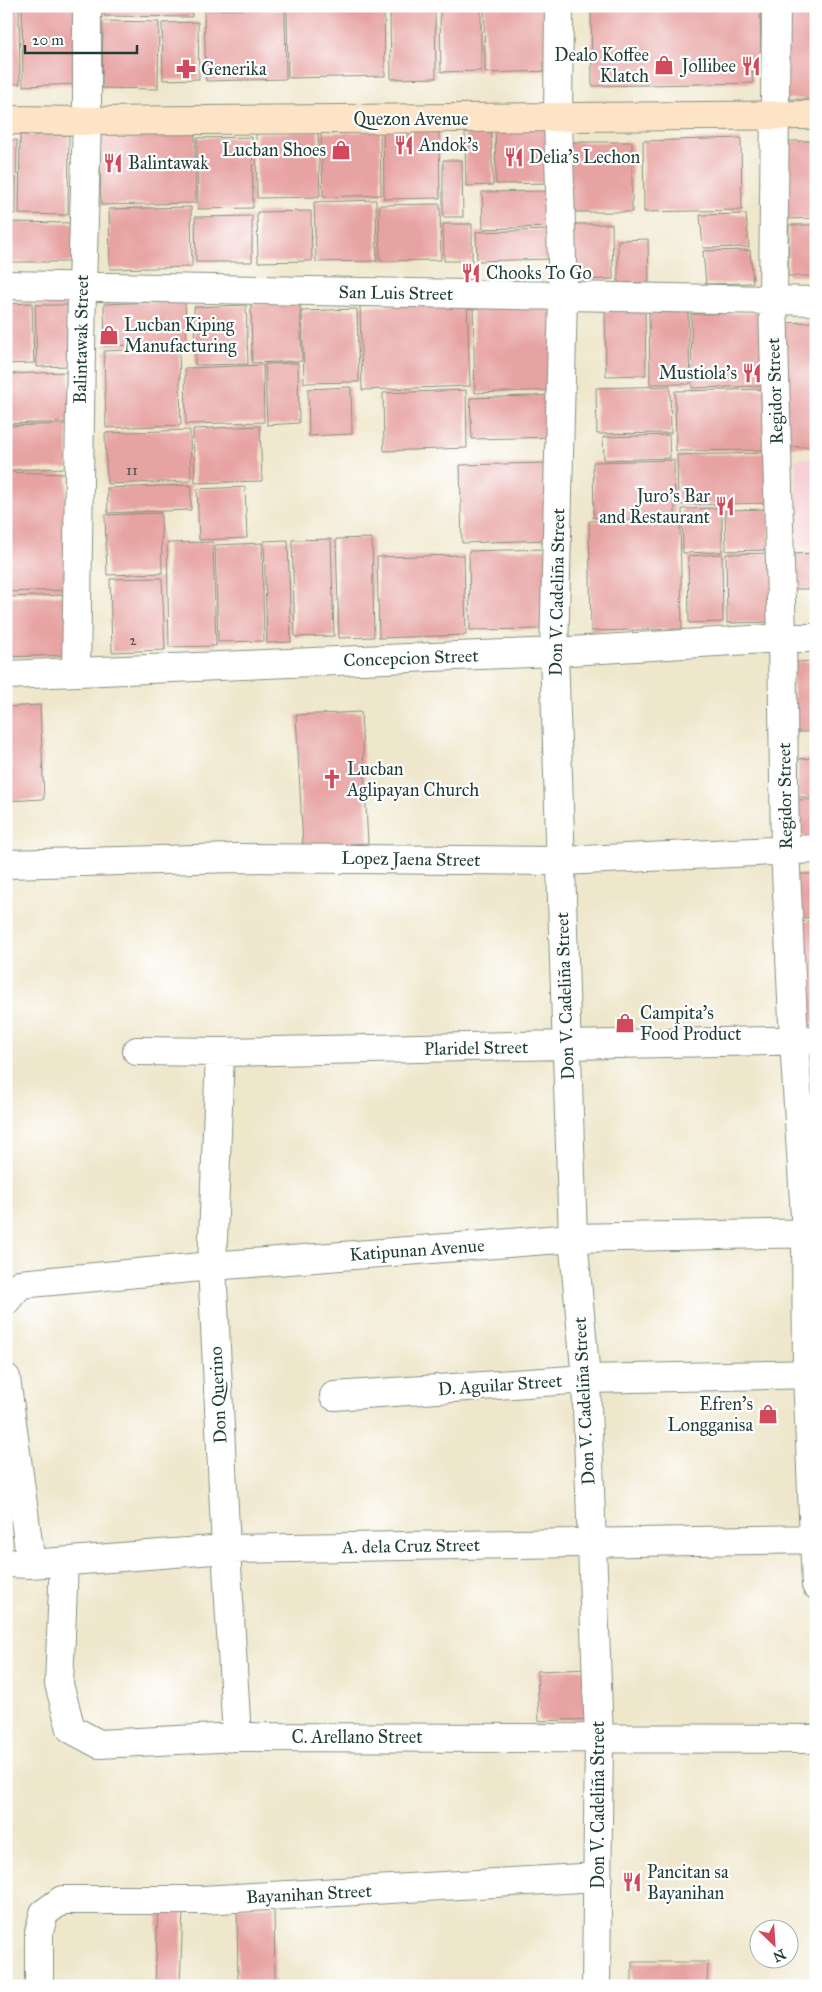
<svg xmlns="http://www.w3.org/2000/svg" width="822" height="1992" font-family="'IM FELL Great Primer',serif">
<rect width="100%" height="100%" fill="#fff"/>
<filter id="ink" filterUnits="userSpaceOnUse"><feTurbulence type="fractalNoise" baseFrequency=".02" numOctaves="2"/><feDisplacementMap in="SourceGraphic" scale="10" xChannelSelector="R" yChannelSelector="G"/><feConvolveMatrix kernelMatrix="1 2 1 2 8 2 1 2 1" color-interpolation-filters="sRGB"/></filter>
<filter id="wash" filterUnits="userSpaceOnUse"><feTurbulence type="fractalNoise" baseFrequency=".0096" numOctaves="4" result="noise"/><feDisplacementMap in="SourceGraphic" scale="20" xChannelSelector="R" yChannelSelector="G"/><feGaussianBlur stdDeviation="1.12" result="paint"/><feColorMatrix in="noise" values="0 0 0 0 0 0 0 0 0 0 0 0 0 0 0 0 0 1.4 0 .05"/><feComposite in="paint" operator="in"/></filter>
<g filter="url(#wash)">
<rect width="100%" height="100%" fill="#efe7cc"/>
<path fill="#f6cfd7" d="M816,458v88h-19l-1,-87z"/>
<g id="blocks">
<path fill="#e7a3a2" d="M6,6h13l1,78h-14z
M22,6h55l1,78 -55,2z
M104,6h88v11l-88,-1z
M287,6h97l1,70 -97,2z
M440,6h41v65l-40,1z
M484,6h65l2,65 -66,2z
M591,6h169l1,54h-9l1,23 -161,3z
M780,6h36v93h-37z
M285,9l1,70 -80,2 -2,-71z
M435,9l1,69 -45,1 -1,-69z
M103,21l56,1 -1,67 -56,-1z
M198,22l1,57 -36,1 -1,-57z
M552,121l2,62 -58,1 -1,-61z
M383,130h56l1,68 -56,1z
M465,130h26l2,55 -27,1z
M195,131l1,72 -95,2 -1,-71z
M318,131l2,66 -63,1 -1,-65z
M380,131l1,64 -58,2 -2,-64z
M20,135h49l-1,80 -49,-1z
M252,137l1,71 -55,1 -1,-71z
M741,138l1,72 -98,2 -1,-71z
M6,140h11l-1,74h-10z
M788,141h28v77l-28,1z
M564,142h68v70h-69z
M443,160h19l1,57h-20z
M549,191l1,36 -67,2 -1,-37z
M376,200l1,61 -61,1 -2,-60z
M440,204l1,56 -61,1 -1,-56z
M191,207l1,60 -82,2 -1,-60z
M311,211l1,50 -54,1 -1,-50z
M746,214l3,33 -46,1 -3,-33z
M252,216v46h-56l-1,-45z
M6,222l69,1 -1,39h-68z
M443,224h29v37h-28z
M566,224h46l1,55 -46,1z
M789,225h27v51h-28z
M551,230v29l-74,2 -1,-29z
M648,239l1,43 -31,1v-43z
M750,250l3,33 -47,1 -3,-33z
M185,301l2,42 -82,3 -1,-42z
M553,301l2,89 -80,3 -2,-89z
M32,303l2,60 -28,1v-60z
M300,303l2,58 -50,2 -1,-59z
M467,303l3,83 -108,4 -2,-84z
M35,305h39l-4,61 -33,1z
M246,305l2,59 -53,1 -1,-58z
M357,309l2,73 -55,1 -2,-72z
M645,310l1,65 -40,1 -1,-65z
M688,310l2,74h-40l-1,-73z
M764,313l1,73 -73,2 -1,-74z
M816,322v125h-32l-2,-124z
M179,348l2,77 -75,3 -2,-77z
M298,363l1,60 -32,2 -2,-61z
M263,365l1,57 -78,2 -1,-56z
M69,372l2,50 -65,2v-50z
M670,386l1,47 -74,1 -1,-46z
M351,387l1,47 -43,2 -1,-47z
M767,389l1,61 -92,1 -1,-60z
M466,390l1,58 -83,3 -1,-58z
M558,395l1,42 -87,2 -2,-41z
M67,424l1,44 -62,2v-44z
M260,426l2,55 -67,2 -2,-54z
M190,430l1,51 -84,3 -2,-51z
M669,435l1,23 -66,2 -1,-23z
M770,453l1,50 -93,2 -1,-50z
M674,460l1,57 -81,1 -1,-56z
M548,463l1,77 -87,3 -2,-78z
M6,472l61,2 -1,116 -60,2z
M191,485v25l-83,3 -1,-25z
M245,487l2,51 -48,2 -2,-51z
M722,508v44l-39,1 -1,-44z
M769,509l1,41 -44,1 -1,-41z
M161,513l1,60 -55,2 -2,-60z
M680,519l2,110 -91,2 -2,-110z
M372,538l2,99 -35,1 -3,-99z
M331,539l3,97 -39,1 -3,-97z
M288,540l3,102 -24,1 -3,-102z
M213,542l3,104 -47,1 -2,-104z
M262,543l2,98 -46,1 -3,-97z
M547,549v80l-77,1 -1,-79z
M778,553l1,69 -52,1 -1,-69z
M816,553v36h-24l-1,-35z
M722,554l1,68 -34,1 -1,-67z
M464,555l2,80 -87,3 -2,-81z
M162,578l3,72 -53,2 -2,-73z
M67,595l2,60 -63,2v-60z
M816,661v71h-21l-2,-70z
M40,705l4,94 -38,2v-94z
M361,712l7,131 -65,4 -7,-132z
M816,758v39h-18v-38z
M816,799v38h-18l-1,-37z
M793,874h23v44h-22z
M816,921v102h-18l-2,-101z
M591,1669l2,50 -54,2 -2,-50z
M274,1906l1,80h-37l-1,-79z
M158,1908l25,1 -3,77h-25z
M632,1962h76l-1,24h-75z"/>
</g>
</g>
<g filter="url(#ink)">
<use href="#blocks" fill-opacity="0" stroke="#879280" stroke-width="1"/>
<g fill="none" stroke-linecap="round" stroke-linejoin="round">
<defs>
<path id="street" d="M559,6l-1,112 5,179 -9,355 19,586 13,141 13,360 -3,247
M776,6l-3,295 9,337 3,211 9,192 12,192 1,141 9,211
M6,285l810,16
M76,672l6,-386 5,-165v-115
M6,675l548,-23 228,-14h34
M6,864l230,-6 326,3 254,-12
M137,1051l83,1 596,-12
M220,1052l-8,214 14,283 11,188
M6,1301l14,-17 192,-18 361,-28 243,-5
M6,1378l25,186
M334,1396l252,-17 230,-5
M64,1562l-5,122 12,45 28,15 138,-7 579,2
M6,1563l25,1 195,-15 590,-10
M39,1986v-54l5,-19 18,-13h140l396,-23"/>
<path id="secondary" d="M6,120l81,1 729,-6"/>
</defs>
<use href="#street" stroke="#879280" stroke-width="30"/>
<use href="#secondary" stroke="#879280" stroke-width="30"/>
<use href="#street" stroke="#fff" stroke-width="28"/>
<use href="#secondary" stroke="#fee4c6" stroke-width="28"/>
</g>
</g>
<defs>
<symbol id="shop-bare" viewBox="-9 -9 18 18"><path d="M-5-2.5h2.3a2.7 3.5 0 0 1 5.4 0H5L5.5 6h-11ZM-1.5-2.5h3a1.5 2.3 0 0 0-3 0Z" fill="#d1495b" stroke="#fff" stroke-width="2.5" paint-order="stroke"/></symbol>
<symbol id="restaurant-bare" viewBox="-9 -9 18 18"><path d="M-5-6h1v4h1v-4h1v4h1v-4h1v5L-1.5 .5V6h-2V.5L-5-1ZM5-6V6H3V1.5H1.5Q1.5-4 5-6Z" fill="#d1495b" stroke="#fff" stroke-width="2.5" paint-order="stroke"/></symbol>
<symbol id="pharmacy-bare" viewBox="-9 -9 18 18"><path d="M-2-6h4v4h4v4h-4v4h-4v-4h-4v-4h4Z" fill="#d1495b" stroke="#fff" stroke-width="2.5" paint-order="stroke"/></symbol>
<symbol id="church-bare" viewBox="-9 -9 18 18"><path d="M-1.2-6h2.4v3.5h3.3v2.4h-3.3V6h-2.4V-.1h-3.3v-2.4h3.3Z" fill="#d1495b" stroke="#fff" stroke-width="2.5" paint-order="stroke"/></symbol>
</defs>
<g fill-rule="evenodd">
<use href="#shop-bare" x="650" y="51" width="28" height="28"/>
<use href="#restaurant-bare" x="737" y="52" width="28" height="28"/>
<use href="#pharmacy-bare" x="172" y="55" width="28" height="28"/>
<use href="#restaurant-bare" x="390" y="131" width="28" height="28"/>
<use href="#shop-bare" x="327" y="136" width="28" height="28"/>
<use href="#restaurant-bare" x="500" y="143" width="28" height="28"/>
<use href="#restaurant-bare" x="99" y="149" width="28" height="28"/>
<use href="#restaurant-bare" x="457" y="259" width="28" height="28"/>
<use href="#shop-bare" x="95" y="321" width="28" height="28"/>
<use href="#restaurant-bare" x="738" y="359" width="28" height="28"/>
<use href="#restaurant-bare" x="711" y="492" width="28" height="28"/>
<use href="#church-bare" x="318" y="765" width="28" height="28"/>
<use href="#shop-bare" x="611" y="1009" width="28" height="28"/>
<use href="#shop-bare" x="754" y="1400" width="28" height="28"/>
<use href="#restaurant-bare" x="618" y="1868" width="28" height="28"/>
</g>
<g text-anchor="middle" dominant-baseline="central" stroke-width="4.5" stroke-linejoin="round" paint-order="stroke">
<g font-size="15" fill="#515650">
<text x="132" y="470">11</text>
<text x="133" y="640">2</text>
</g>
<g font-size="18" fill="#1f3d34" stroke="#fff" text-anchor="start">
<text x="649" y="55" text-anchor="end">Dealo Koffee<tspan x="649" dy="21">Klatch</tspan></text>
<text x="736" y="66" text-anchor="end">Jollibee</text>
<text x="201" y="69">Generika</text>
<text x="419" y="145">Andok's</text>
<text x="326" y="150" text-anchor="end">Lucban Shoes</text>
<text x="529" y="157">Delia's Lechon</text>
<text x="128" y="163">Balintawak</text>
<text x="486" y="273">Chooks To Go</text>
<text x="124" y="325">Lucban Kiping<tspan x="124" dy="21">Manufacturing</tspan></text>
<text x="737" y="373" text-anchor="end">Mustiola's</text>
<text x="710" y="496" text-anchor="end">Juro's Bar<tspan x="710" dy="21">and Restaurant</tspan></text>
<text x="347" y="769">Lucban<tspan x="347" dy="21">Aglipayan Church</tspan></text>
<text x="640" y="1013">Campita's<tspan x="640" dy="21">Food Product</tspan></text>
<text x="753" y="1404" text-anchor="end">Efren's<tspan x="753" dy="21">Longganisa</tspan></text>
<text x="647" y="1872">Pancitan sa<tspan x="647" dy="21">Bayanihan</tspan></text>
</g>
<g font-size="18" fill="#1f3d34" stroke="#fff">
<text x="411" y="119">Quezon Avenue</text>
<text transform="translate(396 293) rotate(1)">San Luis Street</text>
<text transform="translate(81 339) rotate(-89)">Balintawak Street</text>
<text transform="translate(775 391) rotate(-92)">Regidor Street</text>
<text transform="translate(557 592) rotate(-89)">Don V. Cadeliña Street</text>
<text transform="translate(411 658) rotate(-2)">Concepcion Street</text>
<text transform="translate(785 796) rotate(-91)">Regidor Street</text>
<text transform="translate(411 859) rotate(1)">Lopez Jaena Street</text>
<text transform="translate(565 996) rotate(-92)">Don V. Cadeliña Street</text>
<text transform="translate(476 1048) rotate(-1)">Plaridel Street</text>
<text transform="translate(417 1250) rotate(-4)">Katipunan Avenue</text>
<text transform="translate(500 1385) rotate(-4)">D. Aguilar Street</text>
<text transform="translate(218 1395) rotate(-93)">Don Querino</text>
<text transform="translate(584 1401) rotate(-93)">Don V. Cadeliña Street</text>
<text transform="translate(411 1546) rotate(-1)">A. dela Cruz Street</text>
<text x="357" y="1737">C. Arellano Street</text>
<text transform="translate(598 1805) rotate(-90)">Don V. Cadeliña Street</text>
<text transform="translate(309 1894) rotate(-3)">Bayanihan Street</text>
</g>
</g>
<rect width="822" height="1992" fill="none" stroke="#fff" stroke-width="25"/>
<g transform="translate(774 1944) rotate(155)"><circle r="24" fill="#ffffff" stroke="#a5b1ae"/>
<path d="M0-4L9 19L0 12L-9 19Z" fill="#d1495b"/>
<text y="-8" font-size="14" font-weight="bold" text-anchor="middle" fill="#1f3d34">N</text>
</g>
<path d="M25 45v8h112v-8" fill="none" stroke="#1f3d34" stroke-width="2.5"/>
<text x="32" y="45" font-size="15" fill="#1f3d34" stroke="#ffffff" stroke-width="4" paint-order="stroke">20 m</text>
</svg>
